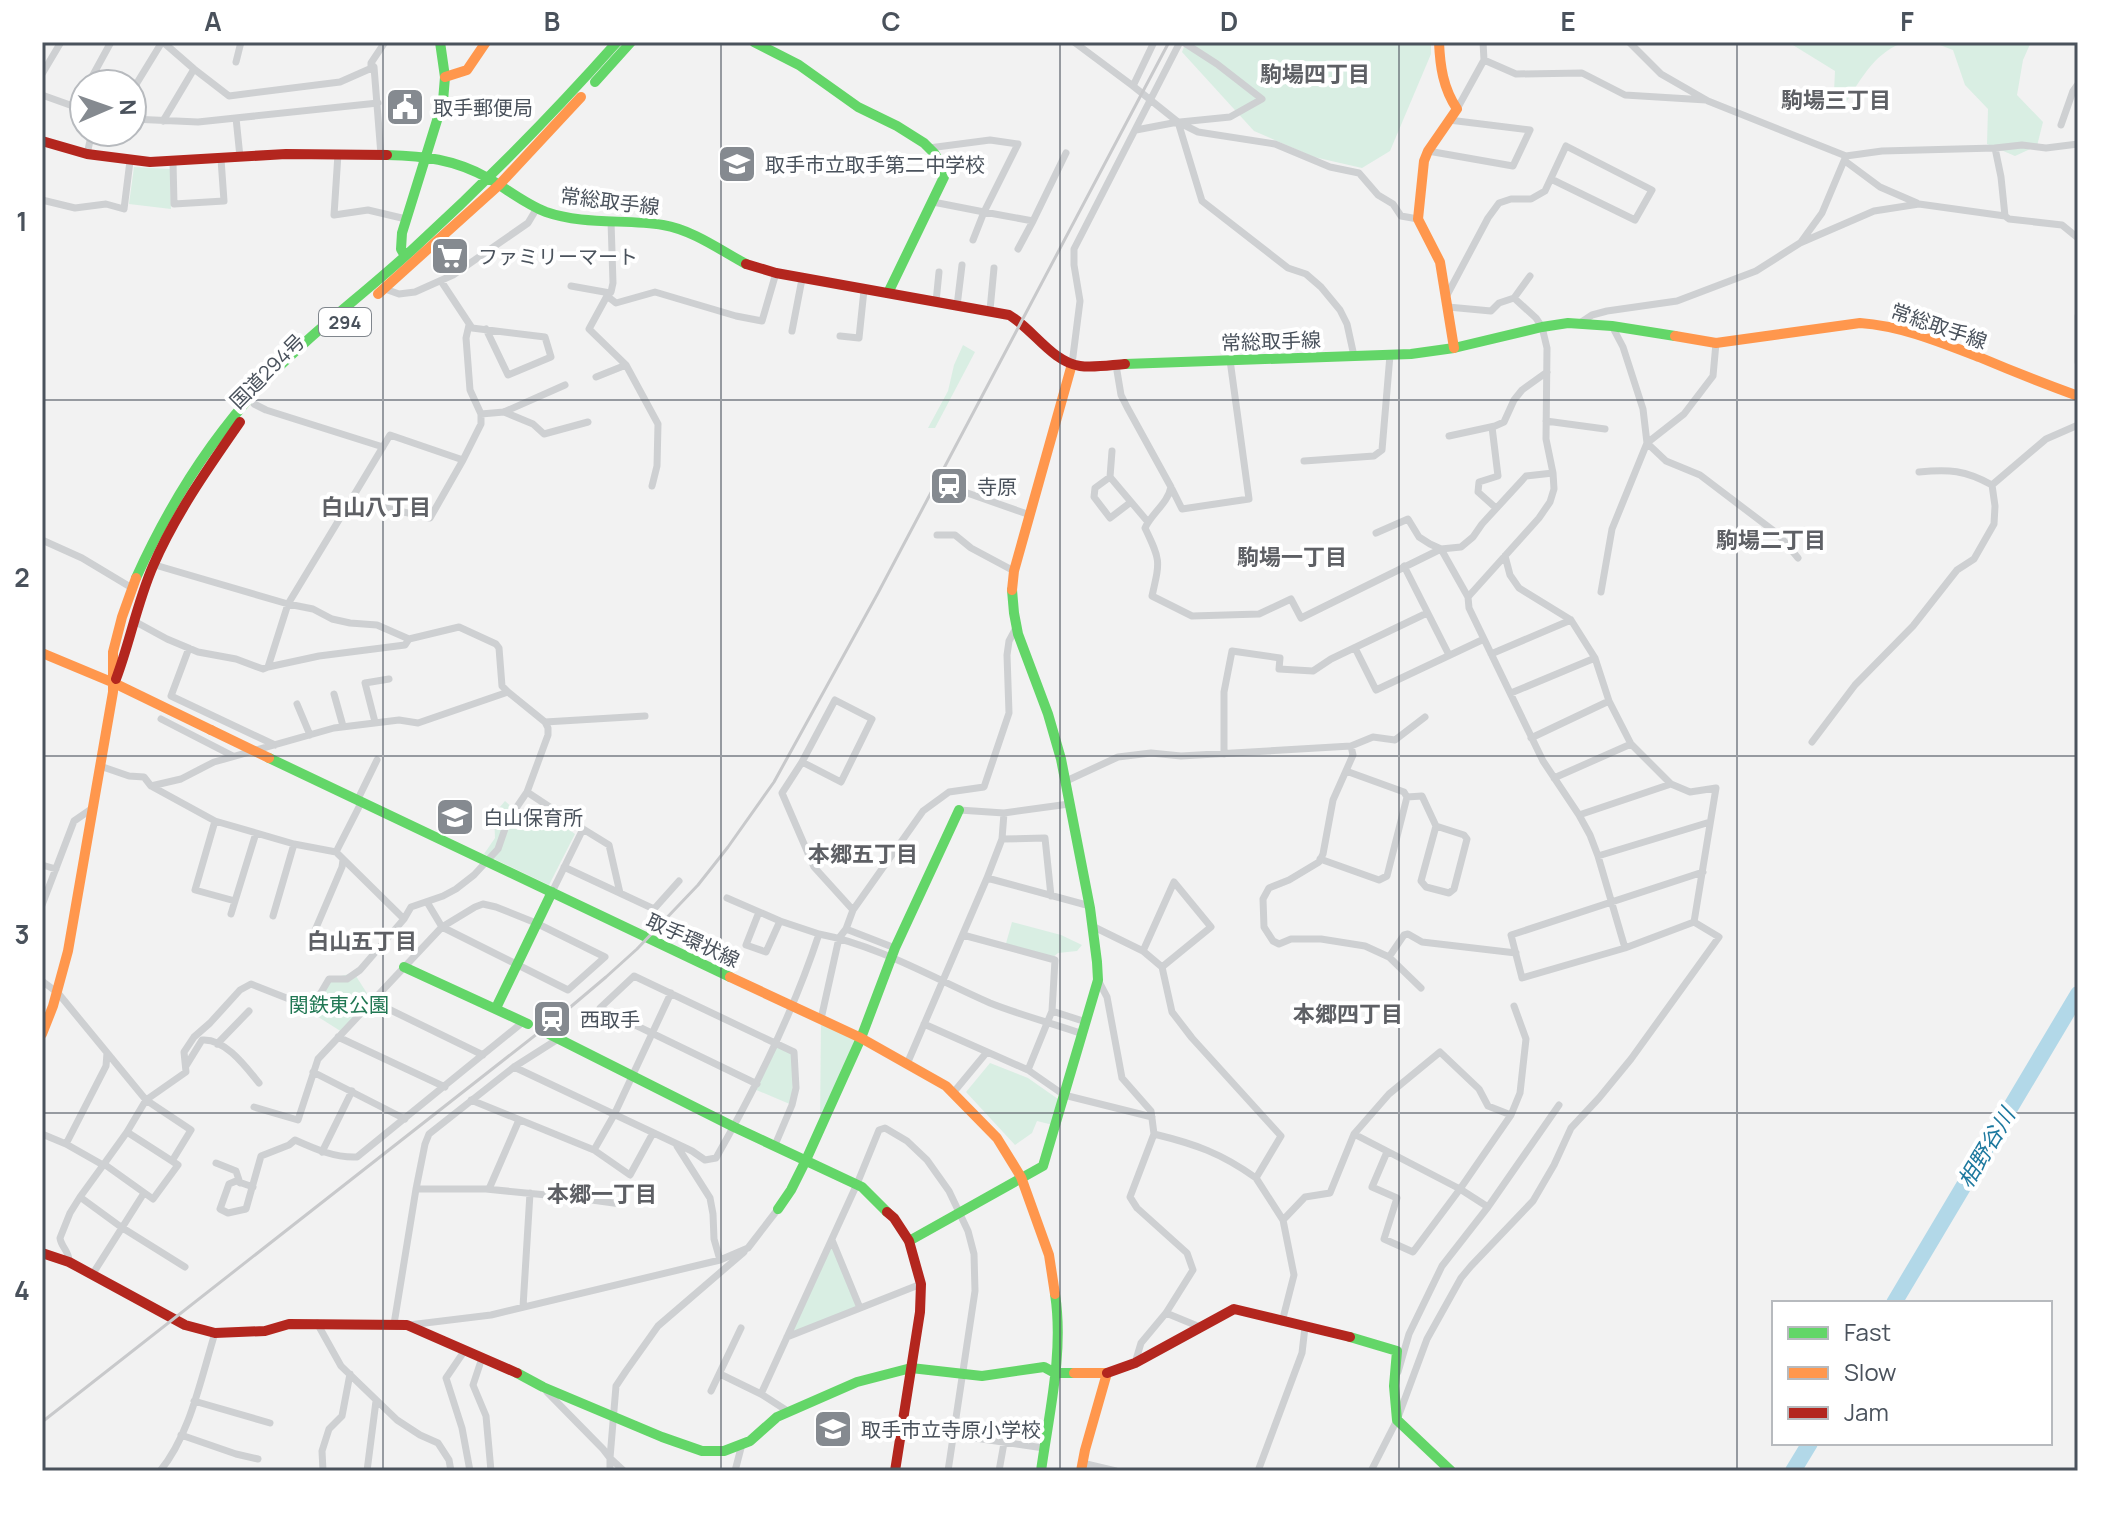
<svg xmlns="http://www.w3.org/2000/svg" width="2120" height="1513" font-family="Manrope,'Noto Sans JP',sans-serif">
<rect width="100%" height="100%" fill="#f2f2f2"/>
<path fill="#d9eee3" d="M1186,42h245v12l-41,97 -28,17 -48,-11 -60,-26 -72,-79z
M1788,42h118c-29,8 -44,35 -59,59l-13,-9 1,-21z
M1932,42h99l-8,18 -6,35 26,27 -6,24 -22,10 -28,-12 1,-35 -23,-24 -12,-35z
M134,167l36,2 1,40 -42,-5z
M963,345l12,7 -40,76h-7l20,-37 6,-26z
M505,801l27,24 10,-16 33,25 -26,51 -65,-31 11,-16 -1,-24z
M1012,922l49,13 21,10 -5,6 -19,2 -7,6 -46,-12z
M354,973l18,28 -30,31 -38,-24 28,-30z
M821,1019l40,19 -41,89z
M776,1044l18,8 -2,53 -38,-16z
M990,1063l38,15 30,21 -5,26 -16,-4 -5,12 -17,12 -49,-53z
M832,1240l28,68 -73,29z"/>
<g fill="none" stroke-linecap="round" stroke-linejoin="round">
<path stroke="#b2d8e8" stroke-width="16" d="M1894,1303l184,-309
M1793,1471l17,-28"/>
<path stroke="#ced0d2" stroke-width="7" d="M163,42l31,27 35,27 111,-14 34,-15 7,88
M1074,42l59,44
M1154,42l-21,44 45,36 24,79 86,67 18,6 15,13 19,23 7,14 7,32
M1629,42l32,32 47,27 138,55 -24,57 -21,29
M1484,60l32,14 66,-1 43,22 81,5
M236,62l5,-20
M371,68v-5l14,-21
M42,74l19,-32
M88,84l23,-42
M132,91l30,-49
M42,95l42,15
M74,108l10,-17
M1457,109l27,-49 -1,-18
M236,118l4,39
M132,119l66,3 180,-19
M163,121l31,-52
M1180,122l50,-5 32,-18 -45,-35 -34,-22
M2061,125l12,-34 5,-7
M1136,130l42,-8 20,10 77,12 55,23 29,6 19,22 15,9 8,12 17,3
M929,148l61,-8 28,4 -34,68 -51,-10
M1995,148l6,29 4,39
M1428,151l85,15 17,-36 -81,-10
M87,154l5,-22
M338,154l-4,61 34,-5 38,9
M1846,156l36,-5 113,-3 27,-3 24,3 32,-4
M1845,161l35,26 37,16
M173,162l1,42 50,-3 -3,-42
M42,200l33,8 31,-4 18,5 6,-48
M1033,221l33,-68
M973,240l11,-28 49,9 -15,28
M441,281l31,47 73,9 6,20 -43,18 -22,-46
M571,286l39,7
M385,289l14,5 16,-2 38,-17 75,-52 9,-15
M611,292l2,-9 -2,-62
M1446,297l42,-79 11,-15 12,-4h20l14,-8 21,-45 86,44 -17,30 -84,-41
M1514,298l22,20 6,9 5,21 -1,91 7,34 1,16 -4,13 -11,16 -71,79 1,11 74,153 36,54 11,20 8,21 27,92
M936,302l3,-30
M957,306l5,-41
M1448,307l43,4 8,-8 15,-5 16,-22
M990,310l4,-42
M2078,316v46
M1580,323l12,-8 15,-4 70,-10 79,-30 44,-28 74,-32 45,-7 86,12 4,3 53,6 16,13
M469,325l-3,13 4,52 11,24 23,-2 61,-27
M792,331l10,-52
M840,336l19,2 5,-48
M1716,343l-3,33 -29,38 -37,29 19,18 34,14 79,60 19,23
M1072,364l8,-63 -6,-36v-16l106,-207
M1116,365l5,30 6,12 44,80c-3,16 -19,26 -26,41 16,33 15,33 7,68l40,20 67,-2 32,-15 10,19 140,-69 27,48
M596,377l30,-12
M254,404l12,6 117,37
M504,412l29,12 11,10 44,-12
M1546,421l59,8
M1492,427l6,49 -19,6 -1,10 18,16
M1449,436l46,-10 9,-4 10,-22 8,-10 25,-18
M1112,451l-2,26 38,45
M463,460l-33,58 -79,-18 39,-65 73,25 18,-36v-10
M1304,461l70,-5 8,-6 8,-95
M1919,472c30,-3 46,-2 73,13
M1110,477l-15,11 -1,9 16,21 21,-16
M652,486l5,-20 1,-42 -32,-59 -37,-36 18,-33 9,7 39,-11 81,24 26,5 14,-48
M953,488l77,27
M1172,489l10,20 67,-10 -19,-139
M351,500l-63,104 -20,63 51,-11 86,-11 4,-6
M1376,533l32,-14 11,18 11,7 11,5 20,-2 12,-10 9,-13 44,-48 27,-3
M937,535h18l16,13 43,23
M42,540l40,18 50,30
M1505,556l5,19 9,13 52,32 24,38 14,43 22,43 40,40 19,8 26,-4 -22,134
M155,565l133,39 25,5 19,10 18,4 27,2 32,14 50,-12 37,17 3,4 3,38 6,6 37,30 3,6v7l-21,57 56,37 -31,63
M1404,566l45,89
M1601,592l11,-63 35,-86 -4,-34 -20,-62 -11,-21
M134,621l33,18 31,13 38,7 27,10 5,-2
M189,648l-18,48 104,49
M1355,648l21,42 108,-51
M1491,654l80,-34
M1511,693l84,-35
M334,694l9,32
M297,704l13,31
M161,719l72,37
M375,722l-10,-39 24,-4
M545,722l100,-6
M1531,738l78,-37
M1812,742l43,-57 58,-59 44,-56 17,-11 20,-35 1,-18 -3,-21 54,-46 32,-14
M1351,746l2,9 -20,45 -10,54 -4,8 -30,18 -20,8 -6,11 1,28 9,14 6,3 12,-5h30l44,7 24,11 32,31
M1224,754v-62l8,-41 48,7 -1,11 34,2 18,-12 96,-46
M802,762l39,20 31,-63 -37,-19 -33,62 -20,31 32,74 39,43
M100,766l29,10 15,1 7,9 30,-7 33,-17 120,-34 65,-8 19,3 90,-31
M1554,778l77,-34
M1064,782l54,-25 33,-4 30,3 170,-10 22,-9 22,3 30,-23
M151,786l64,35 79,23 42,8 25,-49
M1407,797l15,-1 14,30 -15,55 5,6 23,6 5,-4 13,-50 -3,-4 -28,-9
M357,801l20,-41
M959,810l45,3 65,-9
M1579,815l92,-31
M215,821l-20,69 40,11
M583,829l26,16 11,48
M1002,839l2,-26
M1598,856l112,-34
M1320,859l59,21 8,-4 20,-79 -3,-5 -58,-21
M42,865l14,4
M564,867l90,42 25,-28
M987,878l15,-39 43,-1 6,58
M727,898l53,23 39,13
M42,905l32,-84 16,-11
M759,912l-13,33 20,7 14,-31
M231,914l25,-81
M273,916l21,-72
M404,919l7,-12 32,-11 13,-7 18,-14 24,-26 10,-29 19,-28
M1694,922l-69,26 -103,30 -11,-43 192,-63
M1092,926l51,25 19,16 10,45 20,26 89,98 -25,42 27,42 11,55 -12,47
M846,929l49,19
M313,935l29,-68 1,-7
M963,935l92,25 -3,51
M1143,951l31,-69 37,45 -49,40
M1389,957l15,-22 4,-1 14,8 94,11
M1098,980l9,17 15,81 29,33 3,23 -24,63 7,11 50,45 6,17 -27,43 -25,30 -6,20
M42,981l16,12 88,107 45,30 -19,31 6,4 -25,34 -49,-35 23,-32 19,-32 40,-28 -2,-20 10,-15 16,-14 30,-33 11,-6 61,24 17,-29h18l13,-9 44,-51 -68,-67
M372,1001l111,54
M821,1019l18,-81 7,-9 7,-19 70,-99 26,-19 35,-5 25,-74 -2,-58 2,-14 7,-13
M924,1024l104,46 36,25 88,22
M539,1029l6,-4
M338,1037l107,50
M217,1044l32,-33
M907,1064l80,-186 103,28
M186,1066l16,-26c23,-2 44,27 57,43
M514,1067l178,84 13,9 11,-2c41,-72 77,-145 103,-224 58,11 116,45 171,69 30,12 62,20 93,31
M1028,1070l24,-59 34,11
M313,1072l92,47
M757,1084l-157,-76 34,-32 160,76 2,36 -4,17 -17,40
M953,1093l34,-41
M471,1100l123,50 20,-35 57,-122
M254,1107l44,13 20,-61 124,-132 33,-20 8,-3 13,3 40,16 69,34 -37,33 -126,-63 -15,-25
M127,1132l45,29
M42,1134l24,10 37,21
M1154,1134c41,10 67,19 102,44
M1354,1134l106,55 28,18
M66,1144l40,-78 1,-13
M677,1146l33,52 3,16 1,25 6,21
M594,1150l36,25 23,-42
M322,1152l30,-61
M1387,1152l-15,35 25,11 -13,41 29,13 47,-63 51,-74 9,-22 6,-54 -12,-33
M216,1163l20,8 4,12
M253,1187l-17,-6 -7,3 -9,25 8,4 18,-4 15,-53 28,-11 6,-5c20,9 40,18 62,17l166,-135
M416,1189h70l91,9 44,6
M489,1189l30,-69
M80,1197l24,-33
M1283,1220l22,-23 25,-4 24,-59 35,-40 51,-42 39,37 9,17 23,9
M832,1240l28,68
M69,1262c1,-10 -8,-15 -9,-24l10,-25 10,-16 41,30 64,40
M92,1275l52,-82
M523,1307l7,-114
M1166,1313l34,14
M317,1323l24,43 56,54 23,15 18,8 11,17 2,11
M394,1324l22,-135 9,-45 4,-10 85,-67 44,-28
M409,1325l82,-10 229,-55 28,-12 30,-39
M787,1337l134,-53
M465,1350l-19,28 16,50 8,43
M482,1358l-9,27 13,31 5,55
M1398,1372l11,-38 33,-68 46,-59 71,-102
M720,1374l41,20 28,18
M711,1391l30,-63
M547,1392l56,57 7,9v13
M761,1394l96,-210 22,-54 6,-2 22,13 20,19 22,31 19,40 6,23 1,37 -27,180
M194,1401l76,22
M181,1435l55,19 22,5
M954,1435l90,13
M1082,1463l34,8
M160,1471c30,-36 41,-93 55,-138
M323,1471l-1,-20 7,-22 13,-13 8,-42
M367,1471l9,-70
M624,1471l-14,-13 6,-72 10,-15 32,-45 86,-74
M735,1471l7,-27
M999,1471l5,-28
M1258,1471l44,-118 3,-26
M1371,1471l26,-51 30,-81 34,-61 10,-12 62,-65 21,-36 17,-37 28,-30 32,-39 88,-122 -25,-15"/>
<path stroke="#63d668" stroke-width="10" d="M754,42l45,23 59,42 39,19 27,17 10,10 7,11 3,13 -56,116
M595,82l36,-40
M387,155c37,1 67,4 101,23 19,11 37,26 58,34 37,13 79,7 117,13 30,5 57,25 83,39
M405,256l-4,-7 1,-16 41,-132 2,-24 -5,-35
M1125,364l286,-10 43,-6 88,-21 26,-4 44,3 63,10
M136,578c32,-71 73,-137 126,-194 45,-48 101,-89 150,-134 72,-66 140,-135 205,-208
M269,758l461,219
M404,967l124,57
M496,1008l56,-116
M549,1034l185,93 128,60 25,25
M778,1209l13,-19 15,-30 55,-122 34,-90 64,-138
M909,1241l134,-75 55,-186 -1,-18 -7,-54 -29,-149 -13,-45 -30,-80 -4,-21 -2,-23
M1350,1337l47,14 -3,35 3,34 54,51
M517,1373l26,14 119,50 40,14h22l26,-10 27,-24 80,-35 54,-14 71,8 62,-9 11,6h19
M1041,1471c8,-58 23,-119 14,-177"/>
<path stroke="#ff974d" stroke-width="10" d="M1439,42c1,24 4,46 18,67l-29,42 -4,10 -6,58 22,43 14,86
M445,77l22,-7 19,-28
M378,294l121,-109 82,-88
M1675,336l41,7 144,-20c42,3 80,19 119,34 33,14 66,27 99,39
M1012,590l2,-19 58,-207
M42,653l72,30 97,47
M730,977l131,61 85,48 51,52 24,39 28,78 6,39
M42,1034l11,-28 15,-55 45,-259v-40l9,-35 14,-39
M1074,1373h33l-22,77 -4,21"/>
<path stroke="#b3261e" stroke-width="10" d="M42,141l45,13 63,8 136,-8 101,1
M746,264l30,9 233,42c24,14 43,47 71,51 14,2 31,-1 45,-2
M116,679c14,-37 21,-76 37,-113 22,-51 55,-98 87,-144
M887,1212l7,6 15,23 12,43 -1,28 -25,159
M42,1253l27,9 116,63 30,8 50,-2 24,-7 118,1 110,48
M1107,1373l28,-10 99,-54 116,28"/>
<path stroke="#c8c9cb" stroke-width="3" d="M42,1422l519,-407 45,-38 31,-28 61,-64 30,-38 46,-65 104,-189 291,-551"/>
<path stroke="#ff974d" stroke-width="10" d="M211,730l58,28"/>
</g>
<path fill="none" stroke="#4a525c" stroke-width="2" stroke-opacity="0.55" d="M383,42v1429M721,42v1429M1060,42v1429M1399,42v1429M1737,42v1429M42,400h2036M42,756h2036M42,1113h2036"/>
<defs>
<symbol id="civic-square" viewBox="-11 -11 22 22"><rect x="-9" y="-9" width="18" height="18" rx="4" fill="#858a90" stroke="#fff"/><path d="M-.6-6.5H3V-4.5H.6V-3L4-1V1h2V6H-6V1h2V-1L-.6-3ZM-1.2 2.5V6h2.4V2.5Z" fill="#fff"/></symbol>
<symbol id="school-square" viewBox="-11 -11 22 22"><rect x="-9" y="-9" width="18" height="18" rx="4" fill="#858a90" stroke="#fff"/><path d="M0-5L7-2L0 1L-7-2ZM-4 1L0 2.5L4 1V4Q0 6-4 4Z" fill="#fff"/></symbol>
<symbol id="supermarket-square" viewBox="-11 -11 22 22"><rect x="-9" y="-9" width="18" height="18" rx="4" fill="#858a90" stroke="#fff"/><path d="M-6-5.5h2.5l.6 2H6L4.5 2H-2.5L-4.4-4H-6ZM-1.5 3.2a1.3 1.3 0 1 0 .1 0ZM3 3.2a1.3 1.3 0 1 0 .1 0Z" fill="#fff"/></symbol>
<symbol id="station-square" viewBox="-11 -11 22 22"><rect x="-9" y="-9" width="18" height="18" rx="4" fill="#858a90" stroke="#fff"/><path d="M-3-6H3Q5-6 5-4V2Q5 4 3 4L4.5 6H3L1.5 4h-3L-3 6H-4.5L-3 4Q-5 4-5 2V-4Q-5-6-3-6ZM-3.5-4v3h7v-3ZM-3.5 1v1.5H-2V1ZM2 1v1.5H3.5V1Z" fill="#fff"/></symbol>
</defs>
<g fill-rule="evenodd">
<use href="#civic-square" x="383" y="85" width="44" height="44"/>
<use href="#school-square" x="715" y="142" width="44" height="44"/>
<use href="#supermarket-square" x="428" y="234" width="44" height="44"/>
<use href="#station-square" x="927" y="464" width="44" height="44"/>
<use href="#school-square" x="433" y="795" width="44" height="44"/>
<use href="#station-square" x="530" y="997" width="44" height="44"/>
<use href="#school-square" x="811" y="1407" width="44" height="44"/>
</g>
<g text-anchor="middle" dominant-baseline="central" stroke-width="8" stroke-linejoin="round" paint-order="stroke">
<rect fill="#fff" stroke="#80868d" stroke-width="2" x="319" y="308" width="52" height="28" rx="6"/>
<g font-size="18" font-weight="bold" fill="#4a525c">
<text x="345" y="322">294</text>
</g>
<g font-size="20" fill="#4a525c" stroke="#fff" text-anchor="start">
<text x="433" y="107">取手郵便局</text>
<text x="765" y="164">取手市立取手第二中学校</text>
<text x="478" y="256">ファミリーマート</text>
<text x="977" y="486">寺原</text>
<text x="483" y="817">白山保育所</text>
<text x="580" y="1019">西取手</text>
<text x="861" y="1429">取手市立寺原小学校</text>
</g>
<g font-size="20" fill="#4a525c" stroke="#fff">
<text transform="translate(610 201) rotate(7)">常総取手線</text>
<text transform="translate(1939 326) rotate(19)">常総取手線</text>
<text transform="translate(1271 341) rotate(-2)">常総取手線</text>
<text transform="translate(267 371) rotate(-45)">国道294号</text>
<text transform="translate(693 940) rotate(25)">取手環状線</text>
</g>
<g font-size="20" fill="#217753" stroke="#fff">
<text x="339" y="1004">関鉄東公園</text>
</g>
<g font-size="22" font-weight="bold" fill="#5e6065" stroke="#fff">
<text x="1315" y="74">駒場四丁目</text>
<text x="1836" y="100">駒場三丁目</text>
<text x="376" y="507">白山八丁目</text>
<text x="1771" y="540">駒場二丁目</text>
<text x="1292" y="557">駒場一丁目</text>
<text x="863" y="854">本郷五丁目</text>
<text x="362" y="941">白山五丁目</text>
<text x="1348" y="1014">本郷四丁目</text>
<text x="602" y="1194">本郷一丁目</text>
</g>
<g font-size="22" font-style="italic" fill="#1c789e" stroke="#fff">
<text transform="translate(1986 1148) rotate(-59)">相野谷川</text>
</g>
</g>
<rect width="2120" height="1513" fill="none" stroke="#ffffff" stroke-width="88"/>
<rect x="1772" y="1301" width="280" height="144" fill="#ffffff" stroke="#b7babe" stroke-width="2"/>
<rect x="1788" y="1327" width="40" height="12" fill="#63d668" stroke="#b7babe" stroke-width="2"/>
<text x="1844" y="1341" font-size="24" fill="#4a525c">Fast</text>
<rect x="1788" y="1367" width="40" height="12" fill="#ff974d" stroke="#b7babe" stroke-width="2"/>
<text x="1844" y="1381" font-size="24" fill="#4a525c">Slow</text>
<rect x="1788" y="1407" width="40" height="12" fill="#b3261e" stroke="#b7babe" stroke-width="2"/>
<text x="1844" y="1421" font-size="24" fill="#4a525c">Jam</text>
<g transform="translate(108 108) rotate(88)"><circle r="38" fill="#ffffff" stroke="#b7babe" stroke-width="2"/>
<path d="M0-6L14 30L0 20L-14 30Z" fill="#858a90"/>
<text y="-12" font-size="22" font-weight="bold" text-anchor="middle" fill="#4a525c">N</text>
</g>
<rect x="44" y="44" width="2032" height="1425" fill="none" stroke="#4a525c" stroke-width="3"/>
<g font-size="26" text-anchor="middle" font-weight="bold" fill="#4a525c">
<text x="213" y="31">A</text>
<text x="552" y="31">B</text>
<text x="891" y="31">C</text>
<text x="1229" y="31">D</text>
<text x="1568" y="31">E</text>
<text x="1907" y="31">F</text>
<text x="22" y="231">1</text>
<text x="22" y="587">2</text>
<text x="22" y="944">3</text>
<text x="22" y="1300">4</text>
</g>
</svg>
